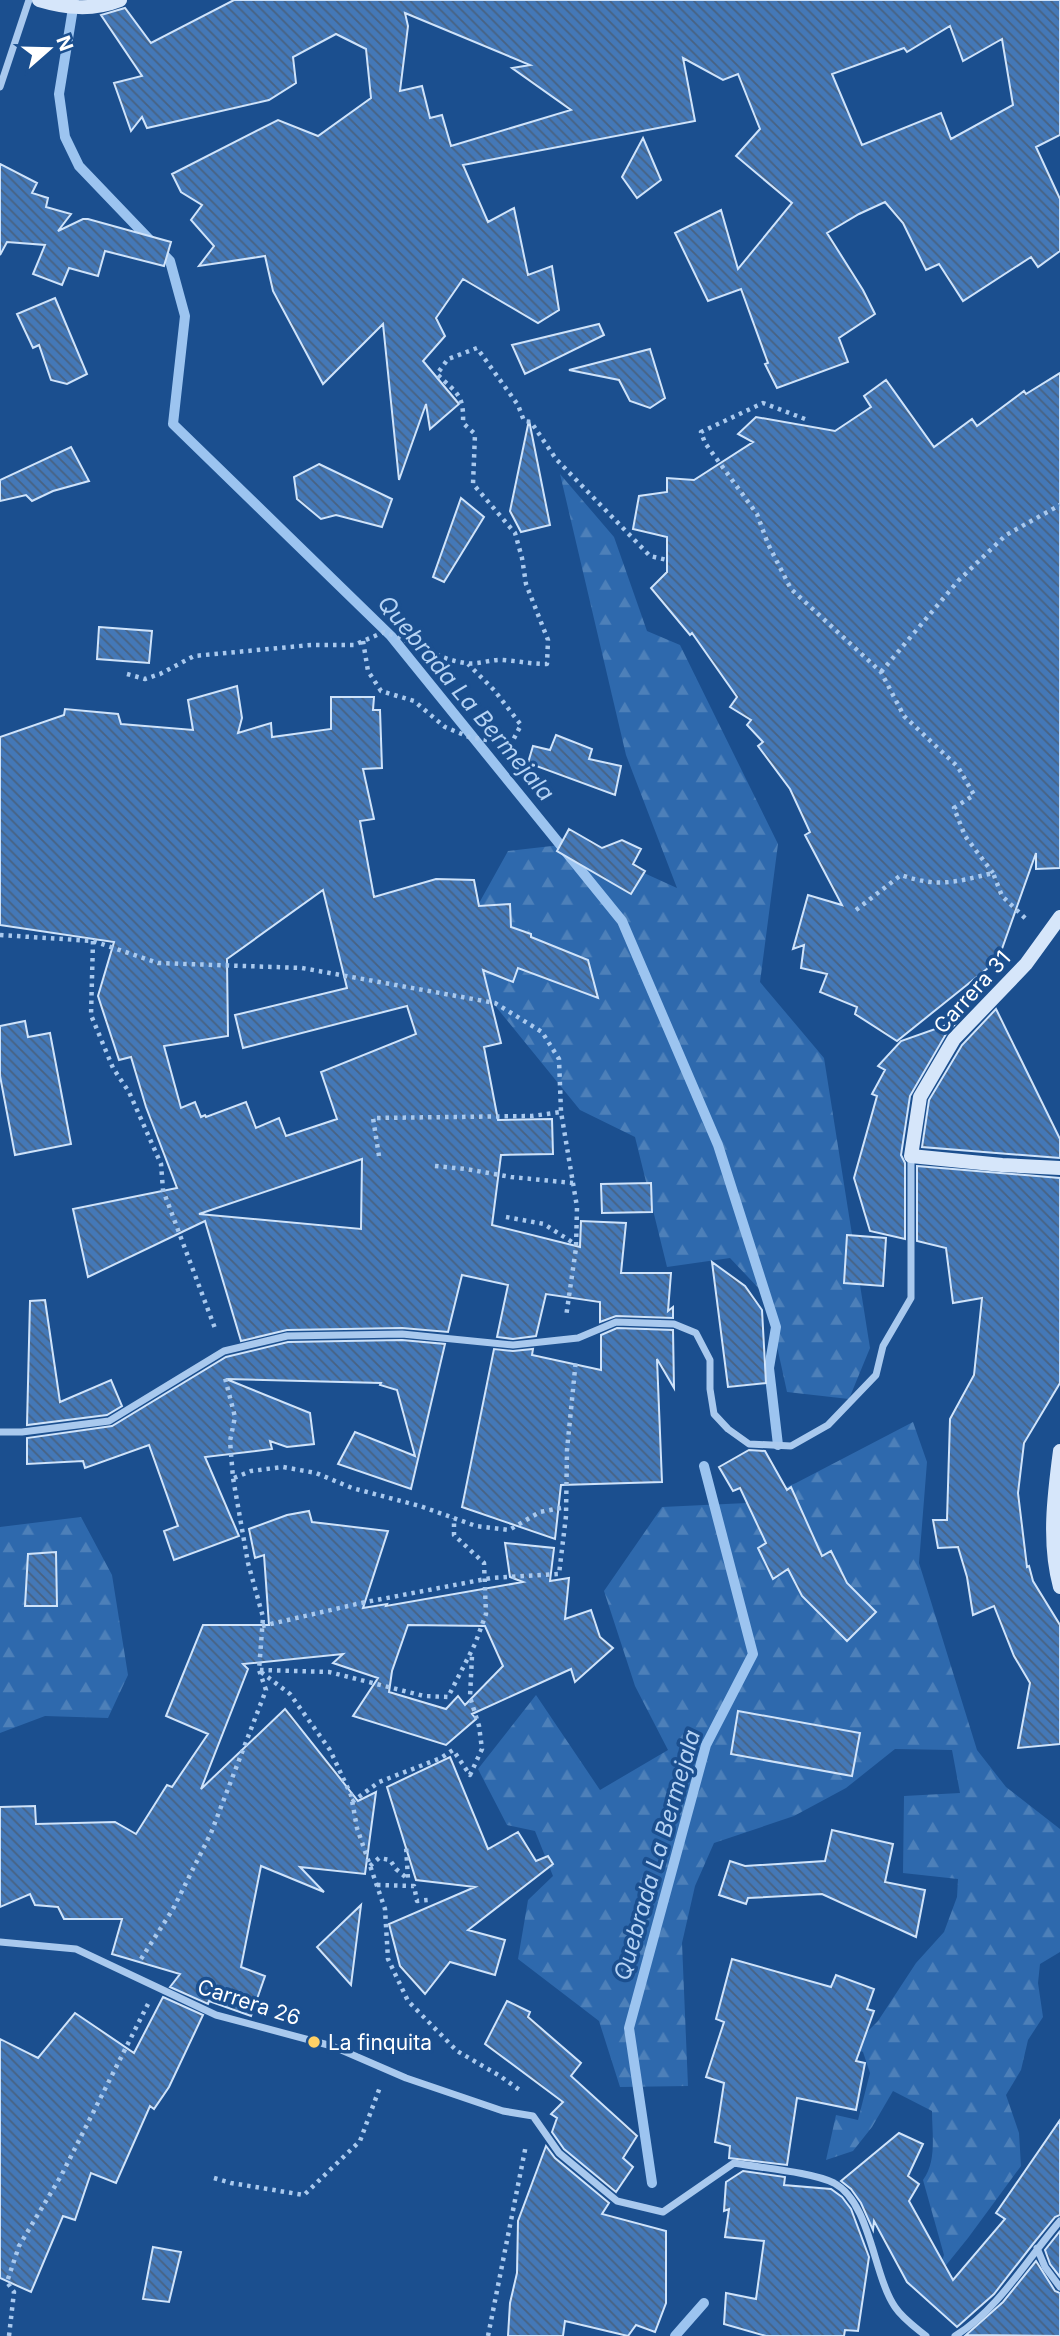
<svg xmlns="http://www.w3.org/2000/svg" width="1060" height="2336" font-family="Inter,sans-serif">
<defs>
<pattern id="forest-firs" width="22" height="20" patternUnits="userSpaceOnUse" patternTransform="scale(1.75)"><rect width="22" height="20" fill="#2e69ad"/><path d="M5 1l3.5 6h-7zM16 11l3.5 6h-7z" fill="#4d80b9"/></pattern>
<pattern id="building-back-hatch" width="6" height="6" patternUnits="userSpaceOnUse" patternTransform="scale(1.75)"><rect width="6" height="6" fill="#4478b7"/><path d="M-1 5l2 2M0 0l6 6M5-1l2 2" fill="none" stroke="#486282"/></pattern>
</defs>
<rect width="100%" height="100%" fill="#1b4f8f"/>
<path fill="url(#forest-firs)" d="M560,474l54,63 33,94 33,14 98,199 -18,138 64,76 46,290 -21,51 -62,-7 -21,-96 -36,-38 -63,9 -32,-130 -55,-27 -105,-129 3,-76 30,-54 70,-8 99,45 -51,-133z
M913,1422l14,40 -8,101 58,187 29,37 54,42v123l-20,12 -2,19 5,34 -15,23 -7,30 -15,25 13,38 2,33 -53,72 -25,31 -16,30 -12,-10 24,-20 5,-14 -21,-75c14,-19 9,-46 9,-69l-39,-20 -21,36 -19,24 -27,9 10,-45 22,5 12,-47 -7,-21 -9,-4 3,-15 10,-1 11,-11 38,-58 28,-31 13,-35 1,-18 -55,-6 1,-77 56,-3 -8,-43 -57,-1 -49,39 -52,28 -80,27 -19,43 -13,57 6,143 -68,1 -21,-66 -81,-62 10,-59 25,-24 -18,-45 -28,-6 -29,-56 58,-74 64,95 68,-40 -33,-64 -31,-95 58,-84 85,-4 49,-20z
M81,1517l31,58 16,100 -20,43 -63,-2 -45,17v-206z"/>
<g fill="none" stroke-linecap="round" stroke-linejoin="round">
<path stroke="#9cc4f0" stroke-width="10" d="M74,2l-15,92 6,43 14,29 91,95 15,55 -12,108 218,212 231,285 96,224 58,182 -7,41 9,77
M652,2183l-23,-155 77,-283 47,-91 -49,-188
M675,2336l29,-33"/>
</g>
<path fill="url(#building-back-hatch)" stroke="#cfe3fa" stroke-width="2" fill-rule="evenodd" d="M234,0h826v135l-24,12 24,52v52l-22,16 -7,-10 -68,44 -24,-37 -13,6 -23,-47 -18,-21 -26,12 -32,19 36,57 12,24 -36,24 9,24 -71,26 -12,-24 3,-1 -27,-74 -33,12 -33,-68 46,-23 17,59 54,-66 -56,-47 24,-27 -22,-55 -15,6 -40,-22 12,63 -232,44 25,57 26,-14 14,67 24,-9 7,44 -21,13 -75,-44 -27,39 9,18 -22,25 36,43 -29,25 -4,-25 -27,76 -16,-156 -60,60 -50,-93 -8,-35 -66,10 15,-20 -23,-26 11,-15 -21,-13 -9,-18 106,-54 40,16 53,-38 -5,-49 -30,-15 -43,23 3,26 -27,17 -122,28 -5,-11 -11,14 -17,-48 28,-7 -41,-61 24,-7 26,35zM405,13l125,52 -18,3 59,42 -120,36 -9,-31 -12,3 -8,-32 -22,5 8,-65zM950,26l13,35 39,-22 11,66 -62,34 -10,-26 -79,32 -30,-71 72,-26 3,4z
M643,138l18,42 -24,18 -15,-21z
M0,164l37,19 -5,10 16,5 -2,9 25,7 -13,17 25,-12h5l83,23 -7,24 -59,-15 -7,25 -29,-8 -7,17 -29,-11 12,-29 -38,-3 -7,13z
M55,298l32,76 -20,10 -16,-4 -12,-35 -6,3 -16,-34z
M599,324l5,11 -79,39 -13,-29z
M650,349l15,49 -15,10 -20,-7 -11,-21 -50,-10z
M1060,373v495l-24,1v-16l-38,107 -101,81 -42,-27 2,-7 -37,-15 7,-18 -26,-6 3,-23 -11,4 15,-54 34,10 -37,-70 5,-3 -20,-43 -32,-43 5,-4 -16,-17 4,-5 -21,-13 7,-10 -45,-64 -2,2 -39,-47 16,-16v-35l-34,-8 6,-33 28,-4v-14l27,2 59,-38 -15,-8 18,-17 79,14 36,-24 -7,-11 22,-16 48,67 38,-28 5,7 47,-35 2,3z
M529,420l21,105 -29,7 -11,-21z
M71,447l18,34 -36,10 -21,10 -6,-6 -26,6v-21z
M319,464l73,35 -10,28 -46,-12 -15,4 -24,-20 -3,-22z
M461,498l23,19 -40,65 -11,-5z
M99,627l53,4 -3,32 -52,-4z
M237,686l5,32 -4,15 33,-10 1,14 59,-8v-32h43l-1,13h7l2,58 -19,1 11,50 -14,2 14,76 62,-18 38,1 5,26 31,-2 1,23 20,7v3l57,23 10,38 -80,-30 -5,14 -30,-12 18,73 -17,4 14,73 54,-1 1,35 -52,1 -9,70 88,22 1,-26 45,2 -5,50h50l-3,38 5,-4v11l-57,-2 -16,6v-20l-54,-8 -10,42 -23,3 -16,-2 11,-52 -46,-10 -14,57 -46,-4 -115,2 -46,11 -36,-120 -117,56 -15,-68 104,-21 -31,-81 -15,-50 -12,3 -21,-64 16,-54 -114,-17v-188l64,-22 1,-6 53,5 3,10 72,6 -5,-30zM323,890l24,98 -112,27 8,33 164,-42 9,28 -95,38 16,47 -51,17 -7,-18 -23,10 -10,-26 -40,15 -1,-2 -4,2 -6,-15 -14,6 -17,-62 64,-10 -1,-77zM362,1159l-1,70 -162,-15z
M556,735l36,14 -3,10 32,7 -6,29 -87,-32 5,-17 17,4z
M569,829l33,19 20,-8 19,9 -8,15 12,7 -14,23 -74,-43z
M996,1009l64,130v19l-138,-11 7,-47 33,-55z
M25,1021l3,16 22,-4 21,111 -56,11 -15,-79v-50z
M958,1021l-12,13 -36,62 -9,59 4,8v76l-35,-8 -16,-53 23,-82 -5,-2 13,-24 -7,-4 23,-25z
M917,1166l143,12v205l-36,60 -6,50 9,74 2,-1 4,15 27,44v119l-42,4 12,-65 -16,-27 -20,-50 -21,9 -6,-38 -9,-30 -20,1 -5,-28h14l3,-101 24,-44 8,-77 -29,5 -7,-55 -29,-7z
M651,1183l1,29 -50,1 -1,-29z
M847,1235l39,3 -3,48 -39,-3z
M712,1262l33,24 17,24 4,73 -38,4z
M45,1300l15,102 51,-22 11,26 -15,9 -80,10 3,-124z
M617,1328l56,2 1,58 -17,-29 5,123 -101,3 -6,54 -93,-32 32,-158 19,2 20,-2 -1,6 69,15v-35z
M402,1340l43,4 -34,145 -73,-25 17,-32 60,24 -18,-66 -17,-5 1,-2 -155,-4 84,34 4,31 -27,3 -17,-6 2,8 -67,8 34,79 -65,24 -10,-29 14,-5 -29,-81 -64,23 -2,-7 -56,3v-26l85,-12 114,-69 62,-15z
M749,1450l16,1 22,39 4,-3 31,69 9,-5 16,32 29,29 -29,29 -45,-45 -14,-27 -15,10 -15,-31 8,-5 -26,-55 -7,3 -14,-24z
M309,1511l3,11 76,9 -25,77 24,-4 -1,2 137,-24 -13,-5 -5,-34 49,5 -4,33 19,-3 -4,41 26,-9 9,27 13,11 -38,34 -4,-13 -99,45 4,5 -30,26 -93,-29 25,-38 -45,-15 10,-9 -100,10 5,5 -47,120 84,-80 73,92 18,-9 -11,82 -65,-7 24,25 -63,-26 -20,101 24,9 -14,40 -42,-15 -1,3 -38,-17 10,-13 -68,-20 10,-35h-58l-6,-12 -23,-2 -5,-11 -30,13v-100l35,-1 1,18 79,-2 21,12 31,-49 5,2 36,-53 -42,-18 37,-91h66l-5,-70 -9,3 -6,-29 38,-14zM408,1625l77,1 18,40 -38,39 -7,-9 -12,13 -57,-17 3,-21z
M56,1552l1,54h-32l3,-52z
M738,1711l122,22 -8,43 -121,-22z
M450,1757l38,92 30,-17 18,29 12,-5 5,8 -85,66 37,10 -10,35 -45,-13 -25,32 -25,-28 -11,-42 86,-37 -59,-7 -29,-93z
M832,1830l61,14 -8,38 40,8 -9,47 -94,-43 -74,4 -2,6 -27,-9 11,-34 15,5 80,-5z
M361,1905l-10,80 -34,-38z
M732,1959l99,28 5,-12 38,14 -7,20 7,2 -18,50 9,2 -9,47 -59,-12 -10,67 -58,-7 1,-12 -15,-4 9,-59 -18,-6 18,-55 -8,-3z
M163,1997l40,18 -34,72 -15,22 -4,-3 -34,77 -25,-10 -16,47 -12,-4 -32,76 -31,-14v-239l38,19 37,-45 59,40z
M507,2001l23,11 -2,5 53,46 -10,13 66,60 -14,22 10,9 -17,25 -52,-43 -12,-17 5,-14 -6,-4 12,-12 -78,-58z
M1060,2120v95l-5,2 -22,27 -39,50 -37,33 -50,-45 -33,-61 -1,9 -12,-27 -10,-14 -10,-8 58,-48 24,11 -15,32 11,8 -10,17 44,79 52,-61 -9,-6z
M546,2146l9,12 54,45 -7,11 64,17v72l-11,29 -19,-7 -8,11 -63,-15 -2,15h-55l2,-33 7,-30 1,-52z
M743,2171l42,6 -1,8 47,4 11,8 9,12 18,48 -11,74 -13,-1 -1,6h-78l-42,-12 2,-31 30,6 8,-58 -39,-4 4,-28 -5,2 2,-29z
M1060,2231v46l-10,-13 -5,-14z
M153,2247l28,5 -12,50 -26,-3z
M1036,2261l19,30 5,2v43l-94,-1 37,-33z"/>
<g fill="none" stroke-linecap="round" stroke-linejoin="round">
<path stroke="#a9c9ee" stroke-width="4.5" stroke-dasharray="3.5 5" stroke-linecap="butt" d="M805,419l-42,-16 -62,29 4,11 52,71 11,30 23,45 90,83 23,44 54,51 16,28 -20,13 11,28 28,37
M363,641l5,30 13,20 33,10 31,26 24,10 42,7 10,-19 -27,-35 -26,-26
M881,672l77,-91 48,-46 54,-30
M127,674l18,5 15,-5 34,-18 117,-11h43l30,-13c27,9 53,27 81,31 13,2 26,-4 38,-3 15,1 28,4 44,4l1,-24 -22,-56 -4,-26 -7,-25 -42,-49 2,-50 -12,-11c1,-29 -6,-29 -26,-49l11,-15 29,-11 41,57 6,16 7,1 25,37 94,97 17,4
M856,910l45,-35c38,13 54,7 92,-2l9,23 25,24
M0,935l93,6 65,22 144,5 193,35 47,29 17,27 2,53 16,95 -1,41 -10,69
M93,941l-2,74 22,53 16,24 32,72 2,26 53,141
M379,1156l-6,-38 159,-2 29,-4
M435,1166l31,3 45,8 62,6
M506,1217l38,7 31,20
M234,1478l17,-7 32,-4 33,6 36,15 68,18 56,20 33,4 31,-18 26,-5
M262,1626l99,-23 130,-25 68,-4 7,-58 1,-66 9,-91
M260,1670l69,2 95,24 24,1 27,-53 11,-30 -2,-51 -30,-28v-17
M261,1672l29,22 40,56 21,45 6,33 28,81 3,50 20,42 49,50 43,25 21,15
M352,1802l27,-20 62,-24 12,-8 17,25 12,-26 -3,-23 -9,-29 2,-41
M370,1866l9,-8 11,2 6,9 12,10 -2,-33
M377,1885l37,1 3,15 11,-1
M141,1959l32,-50 38,-76 55,-143 -7,-20 4,-53 -15,-54 -15,-85 -3,-37 5,-24 -11,-43
M214,2178l17,5 73,12 56,-54 20,-54
M9,2336l5,-44 -7,-10 12,-36 42,-70 87,-172
M488,2336l38,-191"/>
<path stroke="#a9c9ee" stroke-width="7" d="M0,87l29,-87
M0,1432h22l87,-11 115,-70 63,-15 115,-2 111,11 65,-7 38,-16 58,2 22,9 14,27v29l4,25 14,15 21,15 42,2 37,-21 48,-50 7,-29 28,-48v-141
M0,1942l76,7 140,66 116,31 74,32 97,33 30,5 26,37 58,48 46,11 71,-49c27,5 78,9 100,20 37,20 39,92 61,124 8,12 20,20 31,29
M1037,2248l8,19 15,20
M955,2336c44,-27 72,-77 105,-115"/>
<path stroke="#d6e6fa" stroke-width="14" d="M39,0c27,8 53,11 81,0
M1060,917l-34,47 -72,75 -34,58 -9,59 91,9 58,3
M1060,1451c-6,45 -12,92 0,136"/>
</g>
<circle fill="#ffd166" stroke="#1b4f8f" stroke-width="2.5" cx="314" cy="2042" r="7"/>
<g text-anchor="middle" dominant-baseline="central" stroke-width="7" stroke-linejoin="round" paint-order="stroke">
<g font-size="21" fill="#fff" stroke="#1b4f8f">
<text transform="translate(972 992) rotate(-48)">Carrera 31</text>
<text transform="translate(249 2002) rotate(18)">Carrera 26</text>
</g>
<g font-size="21" fill="#fff" stroke="#1b4f8f" text-anchor="start">
<text x="328" y="2042">La finquita</text>
</g>
<g font-size="23" font-style="italic" fill="#b5d3f5" stroke="#1b4f8f">
<text transform="translate(466 698) rotate(50)">Quebrada La Bermejala</text>
<text transform="translate(657 1855) rotate(-74)">Quebrada La Bermejala</text>
</g>
</g>
<g transform="translate(49 49) rotate(70)" stroke="#1b4f8f" stroke-width="5" paint-order="stroke">
<path d="M0-5L12 26L0 18L-12 26Z" fill="#ffffff"/>
<text y="-10" font-size="19" font-weight="bold" text-anchor="middle" fill="#ffffff">N</text>
</g>
</svg>
